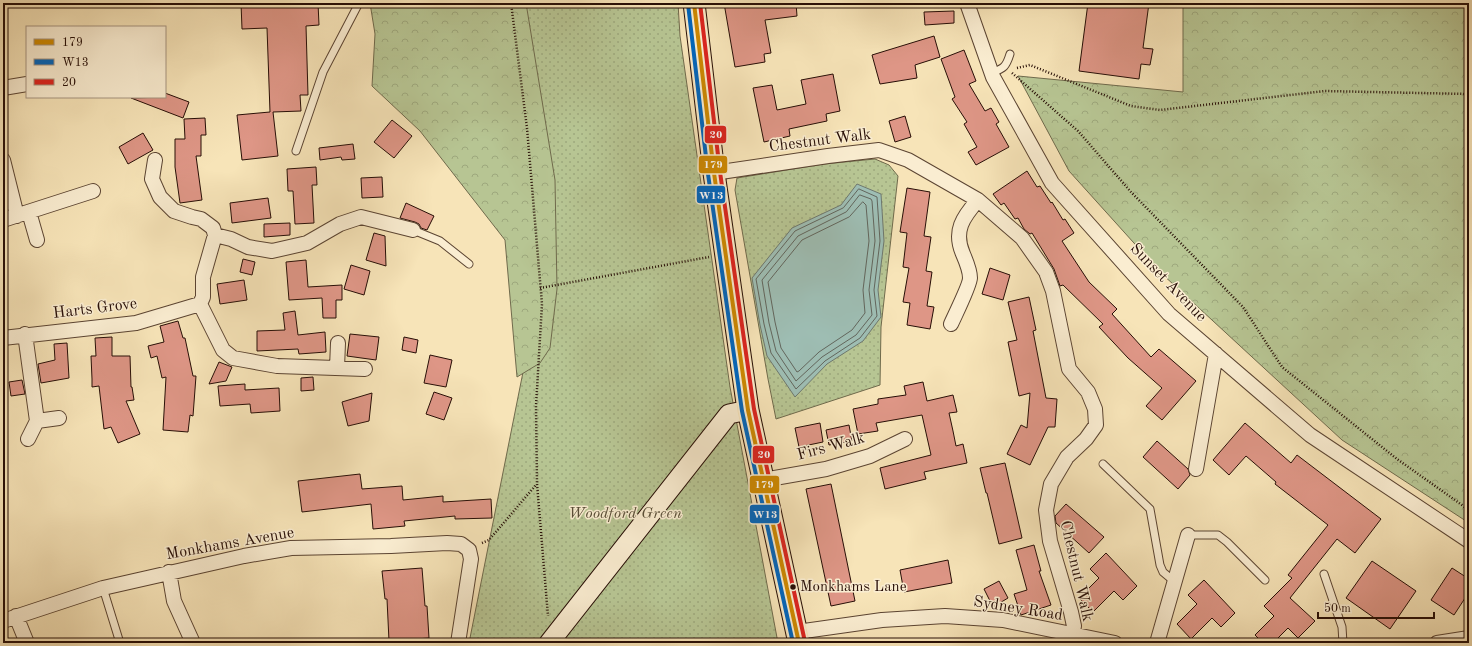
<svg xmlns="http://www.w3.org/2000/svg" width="1472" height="646" font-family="'Old Standard TT',serif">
<defs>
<pattern id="green-dots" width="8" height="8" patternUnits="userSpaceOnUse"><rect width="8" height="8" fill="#b7c593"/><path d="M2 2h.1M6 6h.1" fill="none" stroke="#9da87d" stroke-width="1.8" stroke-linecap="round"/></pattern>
<pattern id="forest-crowns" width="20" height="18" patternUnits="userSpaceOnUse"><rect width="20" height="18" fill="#b7c593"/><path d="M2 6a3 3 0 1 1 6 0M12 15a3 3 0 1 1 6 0" fill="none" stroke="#9da87d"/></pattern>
</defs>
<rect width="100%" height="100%" fill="#f7e4b8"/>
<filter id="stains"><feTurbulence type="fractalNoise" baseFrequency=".005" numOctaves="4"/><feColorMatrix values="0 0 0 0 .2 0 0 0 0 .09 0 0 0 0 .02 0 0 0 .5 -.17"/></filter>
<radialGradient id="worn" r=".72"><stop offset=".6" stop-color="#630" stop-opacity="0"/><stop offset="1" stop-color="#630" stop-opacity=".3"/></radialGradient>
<path fill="url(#green-dots)" stroke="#6f6a4c" d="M495,3h183l2,33 50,351 48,256h-309l62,-311z
M875,159l14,6 9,11 -17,151 -1,58 -104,34 -8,-40 -33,-189 2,-12 87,-14z"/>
<path fill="url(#forest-crowns)" stroke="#6f6a4c" d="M370,3h156l29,177 2,109 -7,59 -10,15 -23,14 -12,-137 -85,-109 -48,-45 3,-52z
M1183,3h286v520l-127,-83 -181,-167 -92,-102 -51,-95 165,16z"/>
<path fill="#9ebeb4" stroke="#6e786e" d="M857,184l24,10 3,47 -6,49 3,27 -18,24 -36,23 -32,33 -28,-41 -7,-31 -8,-47 40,-50 49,-23z"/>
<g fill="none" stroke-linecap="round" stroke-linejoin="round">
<path stroke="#62665d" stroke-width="1" d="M859,189l18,8 3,44 -6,49 3,26 -17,22 -35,23 -29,28 -25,-36 -7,-29 -8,-45 39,-48 48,-23z
M860,195l11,4 1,2 3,40 -6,49 3,25 -16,20 -34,22 -26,24 -20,-30 -7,-28 -7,-43 36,-44 48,-24z
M863,202l3,3 3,36 -6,49 2,23 -13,17 -33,22 -20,19 -2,1 -16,-24 -6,-26 -7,-40 34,-42 47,-23z"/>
</g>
<path fill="#de9686" stroke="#270e06" d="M241,3h77l1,22 -13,1 2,69h-8l1,16 -28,1 5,44 -36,4 -5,-45 33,-3 -3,-84 -25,1z
M724,3h72l1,13 -32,4 6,33 -7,1 1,8 -30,5z
M1088,3h61l-6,45 10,1 -3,16 -9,-1 -2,15 -60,-8z
M954,11v12l-29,2 -1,-13z
M934,36l6,21 -25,8 2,13 -37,6 -8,-29z
M964,50l12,31 -7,3 16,27 6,-3 8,14 -3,2 13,23 -33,18 -8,-13 9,-5 -13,-23 3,-2 -15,-23 3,-2 -14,-38z
M833,74l7,37 -14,3 1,7 -38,8 1,7 -26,6 -11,-54 19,-3 5,25 29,-6 -5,-24z
M165,93l24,9 -6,16 -52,-20 34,-1z
M905,116l6,21 -16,5 -6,-21z
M205,118l1,17h-5v21h-5l6,44 -22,3 -5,-36v-28h10l-1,-20z
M392,120l20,16 -18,22 -20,-16z
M143,133l10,17 -25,14 -9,-17z
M353,144l2,15 -13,1 -1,-3 -21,3 -1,-12z
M316,167l1,18h-5l2,38 -19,1 -2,-33h-5l-1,-22z
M1027,171l10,16 3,-1 11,17 1,-1 11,18 2,-1 9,14 -12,8 27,41 28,27 -5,5 39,43 8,-8 37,32 -34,39 -16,-14 16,-18 -34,-30 -29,-31 4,-3 -40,-39 -3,1 -6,-17 -22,-36 -2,1 -6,-5 -6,-11 -3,1 -11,-16 -3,2 -8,-11z
M382,177l1,20 -21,1 -1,-20z
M907,188l23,4 -6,44 7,1 -5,34 6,1 -5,34 7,1 -4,22 -23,-4 3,-22 -7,-1 6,-34 -6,-1 4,-34 -7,-1z
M268,198l3,20 -39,5 -2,-20z
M406,203l28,13 -7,14 -6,-2 -2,-4 -4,-2 -15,-4z
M290,223v12l-26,2v-13z
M374,233l11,3 1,30 -20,-6z
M243,259l12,3 -3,13 -12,-3z
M306,260l2,27 34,-2v15h-6v18h-13l-1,-20 -33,2 -3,-38z
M351,265l19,6 -6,24 -20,-6z
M990,268l20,7 -7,25 -21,-6z
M244,280l3,20 -27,4 -3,-20z
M1029,297l7,33 -3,1 13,67 11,1 -2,28h-7l-18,38 -23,-11 14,-29 6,3 3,-35 -11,3 -11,-54 9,-2 -9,-38z
M295,311l3,24 27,-3 1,20 -27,2 -1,-5 -41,2v-20l28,-1 -2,-17z
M178,321l5,17h2l8,38h3l-3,40 -3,-1 -2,17 -25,-2 3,-53 -4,1 -5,-22 -6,2 -3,-12 16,-4 -4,-16z
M350,334l29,3 -3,23 -29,-4z
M112,337v19h18l1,31h1l2,13 -8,1 14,33 -22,9 -7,-16 -7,2 -5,-43 -7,1v-8l-1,-23h5l-1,-18z
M404,337l14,3 -2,13 -14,-3z
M67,343l2,35 -28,5 -3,-19 17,-4 -1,-16z
M430,355l22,5 -6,27 -22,-4z
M219,362l13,5 -6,14 -17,3z
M313,377l1,13 -13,1v-13z
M22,380l3,14 -14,2 -2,-14z
M923,382l4,19 26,-6 4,17 -8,1 4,18 3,15 7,-2 4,19 -43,9 2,7 -41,10 -5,-21 51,-13 -9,-40 -46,8 2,8 -20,3 -5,-25 25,-5v-5l28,-4 -2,-9z
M245,384v6l34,-2 1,23 -29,2 -1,-9 -30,2 -2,-20z
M434,392l18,6 -8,22 -18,-6z
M372,393l-3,28 -21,5 -6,-24z
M820,423l3,19 -24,5 -4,-19z
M1245,423l46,40 6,-8 84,64 -26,34 -18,-14 -47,59 25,23 -17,17 -10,-10 -15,15h-10l-8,-8 19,-19 -10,-10 28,-28 -4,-3 40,-50 -53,-41 1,-2 -30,-26 -17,19 -16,-15z
M849,425l3,16 -23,4 -3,-15z
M1157,441l31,28 2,6 -12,14 -35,-32z
M1005,463l17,75 -23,6 -12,-51h-1l-6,-25z
M360,474l2,15 40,-3 1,14 40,-4v6l48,-3 1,19 -37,1v-3l-51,5 1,5 -32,3 -2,-25 -69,8 -4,-31z
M831,484l24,117 -24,5 -25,-117z
M1066,504l38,33 -15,16 -33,-30 -1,-7z
M1034,545l7,26h-2l12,34 -30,10 -7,-21 13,-4 -11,-40z
M1106,553l31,33 -14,14 -9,-9 -21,21 -14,-14 20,-20 -9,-9z
M948,560l4,23 -48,9 -4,-22z
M1372,561l44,30 -26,38 -44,-31z
M422,568l3,38h2l2,32 -40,3 -2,-42h-2l-3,-28z
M1452,568l17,11v13l-15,23 -23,-15z
M1204,580l31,33 -14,14 -9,-9 -21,21 -14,-15 20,-20 -9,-9z
M999,581l9,17 -15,9 -9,-18z"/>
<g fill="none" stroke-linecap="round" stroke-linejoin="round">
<defs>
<path id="lane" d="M992,73c12,-5 14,-6 18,-19
M296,151l27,-79 36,-69
M413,230l27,11 29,23
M1103,464l47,45 10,56 3,7 12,10
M1188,535h30l9,7 38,38
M1324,574l18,53 1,16
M103,588l17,55"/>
<path id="street" d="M967,3l26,74 59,106 117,131 141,121 159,106
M3,88l24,-4
M3,160l14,56
M714,173l114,-17 51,-6 29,10 70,40 44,38 24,34 7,19 16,78 19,23 7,17 1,16 -10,14 -19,18 -16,27 -5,26 4,31 21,71 3,14 -2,9
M29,212l8,28
M3,220l90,-29
M215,235l16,4 17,8 24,4 35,-8 33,-19 21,-7 52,13
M200,304l23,46 10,8 44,8 88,3
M951,324c4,-9 19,-39 19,-46 0,-8 -4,-17 -7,-24 -10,-23 0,-37 15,-54
M25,334l12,87 -9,18
M3,338l133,-15 64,-19 3,-7v-20l12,-42 -2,-7 -12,-9 -9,-2 -18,-6 -14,-14 -8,-18 3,-19
M337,368l1,-25
M37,421l22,-3
M1196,469l20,-115
M763,480l63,-11 44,-13 35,-17
M169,572l5,29 19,42
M16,616l11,27
M3,621l100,-33 141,-32 47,-8 100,-2 56,-3 14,1 8,6 2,9 -13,84
M797,632l85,-12 63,-4 58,4 112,23
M1157,643l31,-108
M1437,643l32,-5"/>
<path id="secondary" d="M549,643l180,-229 19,-4"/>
<path id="primary" d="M694,3l20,170 34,237 51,233"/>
</defs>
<use href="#lane" stroke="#5b4432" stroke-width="9"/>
<use href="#street" stroke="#5b4432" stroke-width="16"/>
<use href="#secondary" stroke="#270e06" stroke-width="21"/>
<use href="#primary" stroke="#270e06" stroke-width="23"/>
<path stroke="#270e06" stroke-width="2.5" stroke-dasharray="1 2" stroke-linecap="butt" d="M511,3l16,125 15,176 -6,102 1,78 11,132
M1017,68l13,-3 101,41 29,4 165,-19 144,3
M1012,73l66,58 53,61 112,115 39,60 115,92 72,51
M540,288l169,-31
M482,543l7,-3 47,-55"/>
<use href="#lane" stroke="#faedd1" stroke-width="7"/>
<use href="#street" stroke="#faedd1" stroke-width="14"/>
<use href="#secondary" stroke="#faedd1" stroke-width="19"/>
<use href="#primary" stroke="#f7e4b8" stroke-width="21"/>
<defs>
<path id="bus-1" d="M694,3l20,170 34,237 51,233"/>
<path id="bus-2" d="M688,4l20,170 34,237 51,232"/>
<path id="bus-3" d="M700,3l20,169 34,237 51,233"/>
</defs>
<use href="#bus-1" stroke="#faedd1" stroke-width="7"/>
<use href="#bus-2" stroke="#faedd1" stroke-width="7"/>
<use href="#bus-3" stroke="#faedd1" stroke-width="7"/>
<use href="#bus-1" stroke="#cd8801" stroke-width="4"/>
<use href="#bus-2" stroke="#0065bd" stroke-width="4"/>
<use href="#bus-3" stroke="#dc241f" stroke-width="4"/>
</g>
<circle fill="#270e06" stroke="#faedd1" stroke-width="1.5" cx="793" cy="587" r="3.5"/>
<g text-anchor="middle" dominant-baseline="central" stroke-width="3" stroke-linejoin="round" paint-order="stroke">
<g font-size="15" fill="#270e06" stroke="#faedd1" text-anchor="start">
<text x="800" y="587">Monkhams Lane</text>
</g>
<g font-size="16" fill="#270e06" stroke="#faedd1">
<text transform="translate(820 141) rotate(-7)">Chestnut Walk</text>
<text transform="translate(1168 283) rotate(46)">Sunset Avenue</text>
<text transform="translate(95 309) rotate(-7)">Harts Grove</text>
<text transform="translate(831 447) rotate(-15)">Firs Walk</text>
<text transform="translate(230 544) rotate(-10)">Monkhams Avenue</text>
<text transform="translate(1076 571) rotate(77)">Chestnut Walk</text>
<text transform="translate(1018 609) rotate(9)">Sydney Road</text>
</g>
<g font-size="16" font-style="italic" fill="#594e37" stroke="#faedd1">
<text x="625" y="514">Woodford Green</text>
</g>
</g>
<g stroke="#faedd1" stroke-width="1.5">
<rect x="704" y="125" width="23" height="19" rx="4" fill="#dc241f"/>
<rect x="698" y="155" width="30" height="19" rx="4" fill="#cd8801"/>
<rect x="696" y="185" width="30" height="19" rx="4" fill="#0065bd"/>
<rect x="752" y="445" width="23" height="19" rx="4" fill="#dc241f"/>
<rect x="749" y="475" width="31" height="19" rx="4" fill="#cd8801"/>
<rect x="749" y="504" width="31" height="20" rx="4" fill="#0065bd"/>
</g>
<g font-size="11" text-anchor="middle" font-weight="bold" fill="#fff">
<text x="716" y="138">20</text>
<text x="713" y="168">179</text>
<text x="711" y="199">W13</text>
<text x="764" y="458">20</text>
<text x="764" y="488">179</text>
<text x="765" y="518">W13</text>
</g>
<rect width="1472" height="646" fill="none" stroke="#f7e4b8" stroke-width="16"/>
<rect x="4" y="4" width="1464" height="638" fill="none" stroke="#270e06" stroke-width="2"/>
<rect x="8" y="8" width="1456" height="630" fill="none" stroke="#270e06"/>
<rect x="26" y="26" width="140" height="72" fill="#faedd1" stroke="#a69480"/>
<rect x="34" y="39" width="20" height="6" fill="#cd8801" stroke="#a69480"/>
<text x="62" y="46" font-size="12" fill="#270e06">179</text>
<rect x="34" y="59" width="20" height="6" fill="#0065bd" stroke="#a69480"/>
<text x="62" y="66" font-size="12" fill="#270e06">W13</text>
<rect x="34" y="79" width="20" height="6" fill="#dc241f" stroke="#a69480"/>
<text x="62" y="86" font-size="12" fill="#270e06">20</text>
<path d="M1318 612v6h116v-6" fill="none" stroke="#270e06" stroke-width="2"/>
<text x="1324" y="612" font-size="12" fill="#270e06" stroke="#faedd1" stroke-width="3" paint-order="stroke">50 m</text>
<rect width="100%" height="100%" filter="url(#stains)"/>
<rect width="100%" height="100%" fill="url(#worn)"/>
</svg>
